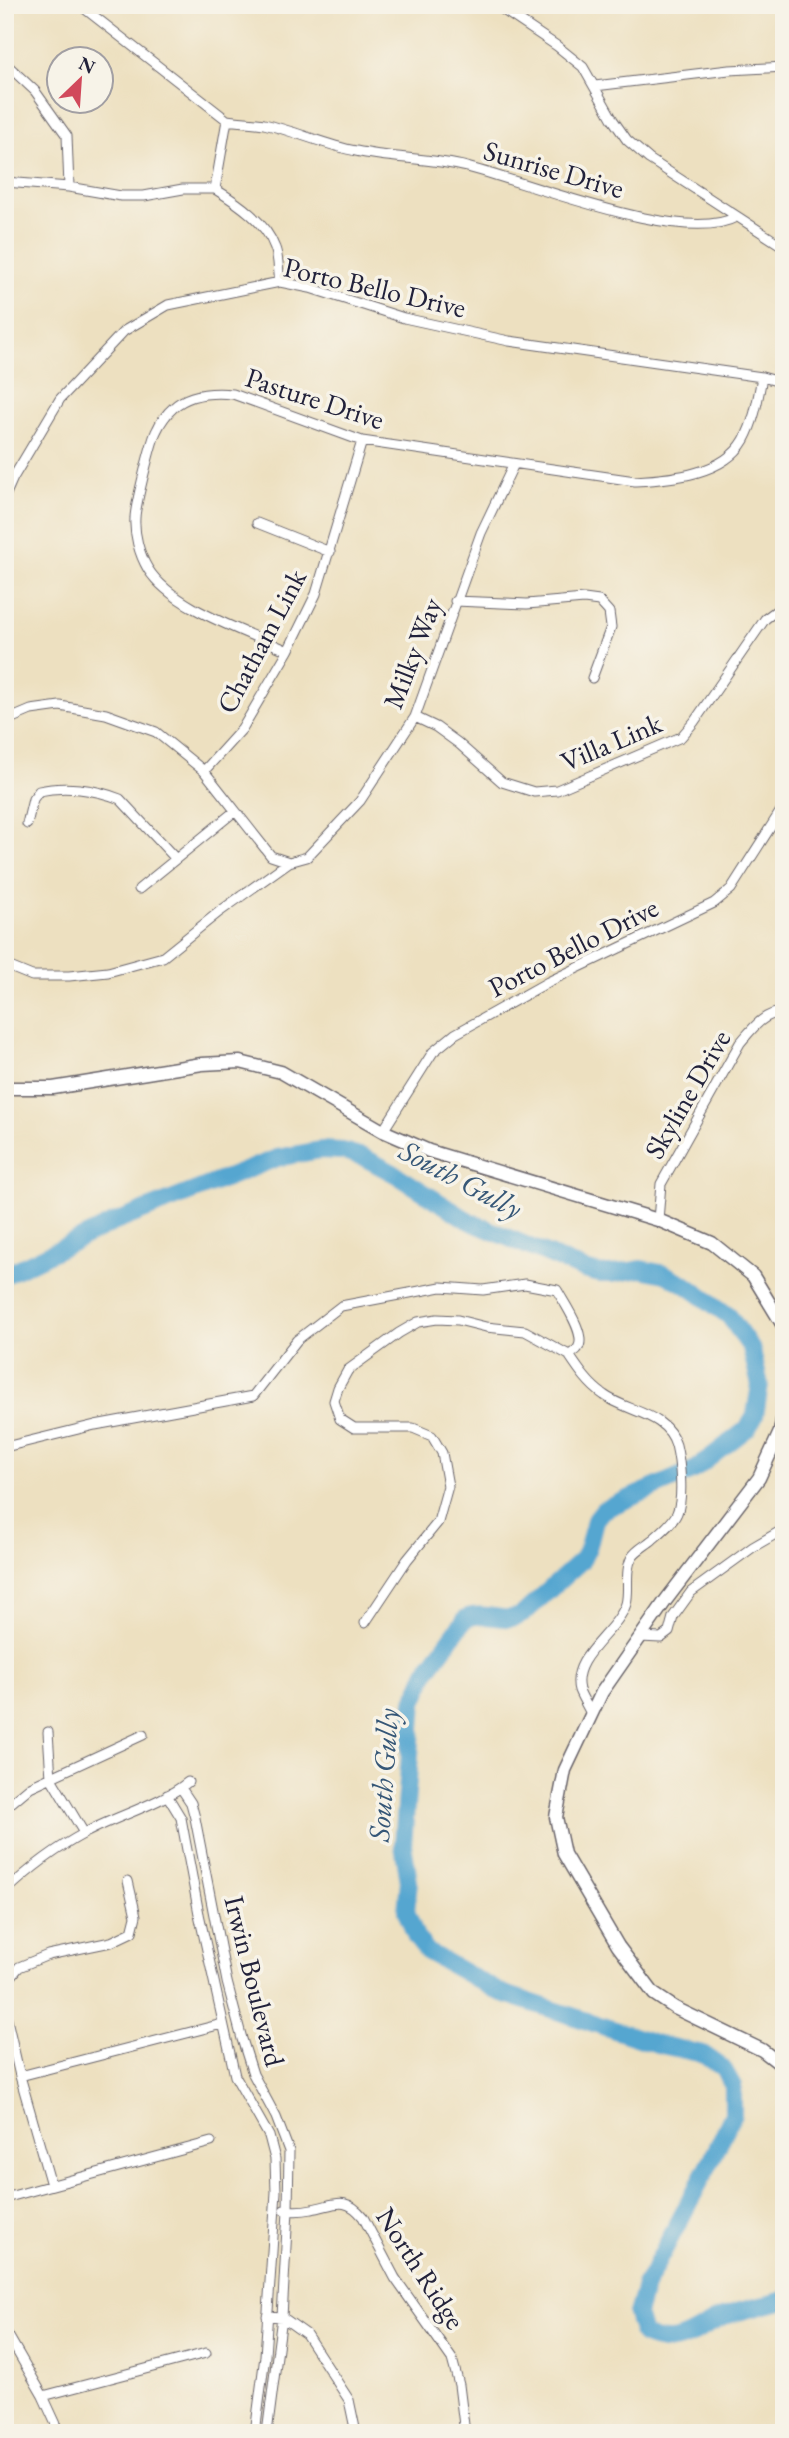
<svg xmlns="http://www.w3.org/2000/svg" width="789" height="2438" font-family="'EB Garamond',serif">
<rect width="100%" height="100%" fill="#f7f3e8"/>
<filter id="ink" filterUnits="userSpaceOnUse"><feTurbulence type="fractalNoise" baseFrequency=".0143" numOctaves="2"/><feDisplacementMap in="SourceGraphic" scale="14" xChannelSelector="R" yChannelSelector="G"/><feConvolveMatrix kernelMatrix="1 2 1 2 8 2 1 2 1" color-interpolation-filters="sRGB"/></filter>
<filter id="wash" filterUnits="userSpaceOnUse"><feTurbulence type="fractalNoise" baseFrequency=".00686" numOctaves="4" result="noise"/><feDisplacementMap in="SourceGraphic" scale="28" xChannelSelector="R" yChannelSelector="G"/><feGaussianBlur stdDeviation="1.57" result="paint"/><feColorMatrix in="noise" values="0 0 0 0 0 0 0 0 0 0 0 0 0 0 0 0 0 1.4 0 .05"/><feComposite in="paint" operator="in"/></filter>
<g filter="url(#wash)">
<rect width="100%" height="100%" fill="#ede0c0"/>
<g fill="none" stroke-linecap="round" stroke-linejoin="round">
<path stroke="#55a6d0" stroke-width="18" d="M5,1275l108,-52 164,-65 43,-8 23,1 20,6 32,17 74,47 115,49 16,4h12l29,-5 24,5 20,10 44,32 22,32 9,37 -5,30 -7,13 -54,42 -91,40 -8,10 -7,28 -6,12 -59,54c-17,11 -39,-4 -57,4l-39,53 -13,31 -11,143 6,36 -3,30 10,26 12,15 71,40 158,52 46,10 20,14 10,18v28l-20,43 -68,129 -8,28 6,21c36,17 51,-5 82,-19 18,-7 40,-10 59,-16"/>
</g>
</g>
<g filter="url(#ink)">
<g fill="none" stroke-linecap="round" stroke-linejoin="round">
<defs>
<path id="minor" d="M80,5l147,115
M496,5l61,41 26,21 30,53 14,20 22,19 135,88
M5,63l30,28 32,45 2,51
M595,86l134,-16 55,-3
M227,120c12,2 25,2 37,4 31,7 61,21 92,27 37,8 75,7 111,16 60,15 217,79 269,50
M5,182l64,5 52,9h23l39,-7h32
M215,189c23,14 51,33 60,59 4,10 3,23 5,34
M215,189l12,-69
M5,496l8,-18 47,-79 64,-68 44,-26 112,-23 30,6 94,30 105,23 253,36 22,6
M257,523l73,29
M455,601l72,3 57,-5 15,2 10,11 2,15 -19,51
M288,651c-42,-20 -115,-42 -140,-82 -9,-15 -14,-35 -13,-51 0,-11 17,-80 22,-88 3,-7 10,-17 16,-22 16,-15 39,-16 60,-14l129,47 273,40c35,-2 89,-6 109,-41 11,-20 14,-42 18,-63
M415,717l21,10 22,16 44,39 32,10 23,-2 124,-53 13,-15 71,-103 19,-14
M5,721l26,-11 29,-4 46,8 50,18 48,39 67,85 18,6 18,-5 53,-56 55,-84 66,-184 33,-69
M204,771l38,-42 46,-78 28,-57 46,-153
M27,824l6,-25 6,-8c25,-6 56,-2 81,8l56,60
M139,889l96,-78
M5,965l27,11h37l39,-4 55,-15 56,-45 70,-50
M383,1131l50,-79 22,-18 93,-52 166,-79 17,-14 53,-83
M658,1220l3,-36 79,-141c12,-14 24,-31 44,-31
M569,1355c10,15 20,30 35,40 23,17 63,18 72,50 4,17 8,52 1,68 -4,10 -17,20 -25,27 -6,5 -17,11 -20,17 -8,14 -2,33 -6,47 -9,28 -56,53 -47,86 3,8 9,17 12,24
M5,1447l90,-22 158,-29 44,-56 44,-34 100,-19 42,3 42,-6 32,6c7,13 30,45 21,58 -1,2 -7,6 -9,7l-44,-24 -39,-4 -28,-7 -21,-1 -19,3 -19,11 -51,37 -10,18 -4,13 6,18 14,9h59l19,8 10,17 6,33 -10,36 -31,38 -42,63
M640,1637l21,1 8,-6 4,-15 18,-25 62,-45 31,-18
M48,1732l3,46 33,55
M181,1788l10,15 4,15 32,164 15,57 11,35 23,43 13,34 -1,60 -6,106 -15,116
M167,1795l14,23 18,96 36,162 34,60 6,23 1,33 -11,164 -10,77
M5,1808l25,-21 113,-52
M5,1871l9,12
M5,1892c23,-22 52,-44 80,-59 31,-17 76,-29 103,-51
M5,1984l14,-17 29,-12 63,-13 21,-10 4,-16 -8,-35
M5,2011l15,65 31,109
M20,2076l202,-52
M5,2198l206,-56
M284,2210c9,1 19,1 28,-1 23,-4 33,-14 51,8l32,61 57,81 7,26 6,48
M267,2316l15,1 24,17 43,66 7,33
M5,2330l38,66 17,37
M43,2396l163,-43"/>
<path id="secondary" d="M5,1088h48l149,-24 38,-2 41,10 102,59 46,20 229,69 54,23 41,33 31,51
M784,1409l-4,23 -21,46 -93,122 -64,92 -37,78 -9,47 8,37 54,92 36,48 21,14 87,42 22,17"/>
</defs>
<use href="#minor" stroke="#69646a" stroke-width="11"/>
<use href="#secondary" stroke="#69646a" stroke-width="15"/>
<use href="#minor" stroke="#fff" stroke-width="9"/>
<use href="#secondary" stroke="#fff" stroke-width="12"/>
</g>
</g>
<g text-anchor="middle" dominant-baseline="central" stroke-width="7" stroke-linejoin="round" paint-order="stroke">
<g font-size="28" fill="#22223b" stroke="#f7f3e8">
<text transform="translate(554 169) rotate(16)">Sunrise Drive</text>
<text transform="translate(375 287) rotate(13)">Porto Bello Drive</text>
<text transform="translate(315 398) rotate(18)">Pasture Drive</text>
<text transform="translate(261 641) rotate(-62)">Chatham Link</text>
<text transform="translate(412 653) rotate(-69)">Milky Way</text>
<text transform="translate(611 742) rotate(-23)">Villa Link</text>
<text transform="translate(573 947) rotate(-27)">Porto Bello Drive</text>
<text transform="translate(687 1094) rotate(-60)">Skyline Drive</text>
<text transform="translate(255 1981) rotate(76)">Irwin Boulevard</text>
<text transform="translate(421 2268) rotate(57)">North Ridge</text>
</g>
<g font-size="30" font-style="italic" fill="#365777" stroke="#f7f3e8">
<text transform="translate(461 1179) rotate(28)">South Gully</text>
<text transform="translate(383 1775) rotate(-86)">South Gully</text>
</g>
</g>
<rect width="789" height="2438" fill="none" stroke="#f7f3e8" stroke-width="28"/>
<g transform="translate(80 80) rotate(25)"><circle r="33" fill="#f7f3e8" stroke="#a29fa3" stroke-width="2"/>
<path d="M0-5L12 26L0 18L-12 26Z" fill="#d1495b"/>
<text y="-10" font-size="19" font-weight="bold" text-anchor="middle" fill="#22223b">N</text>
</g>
</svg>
